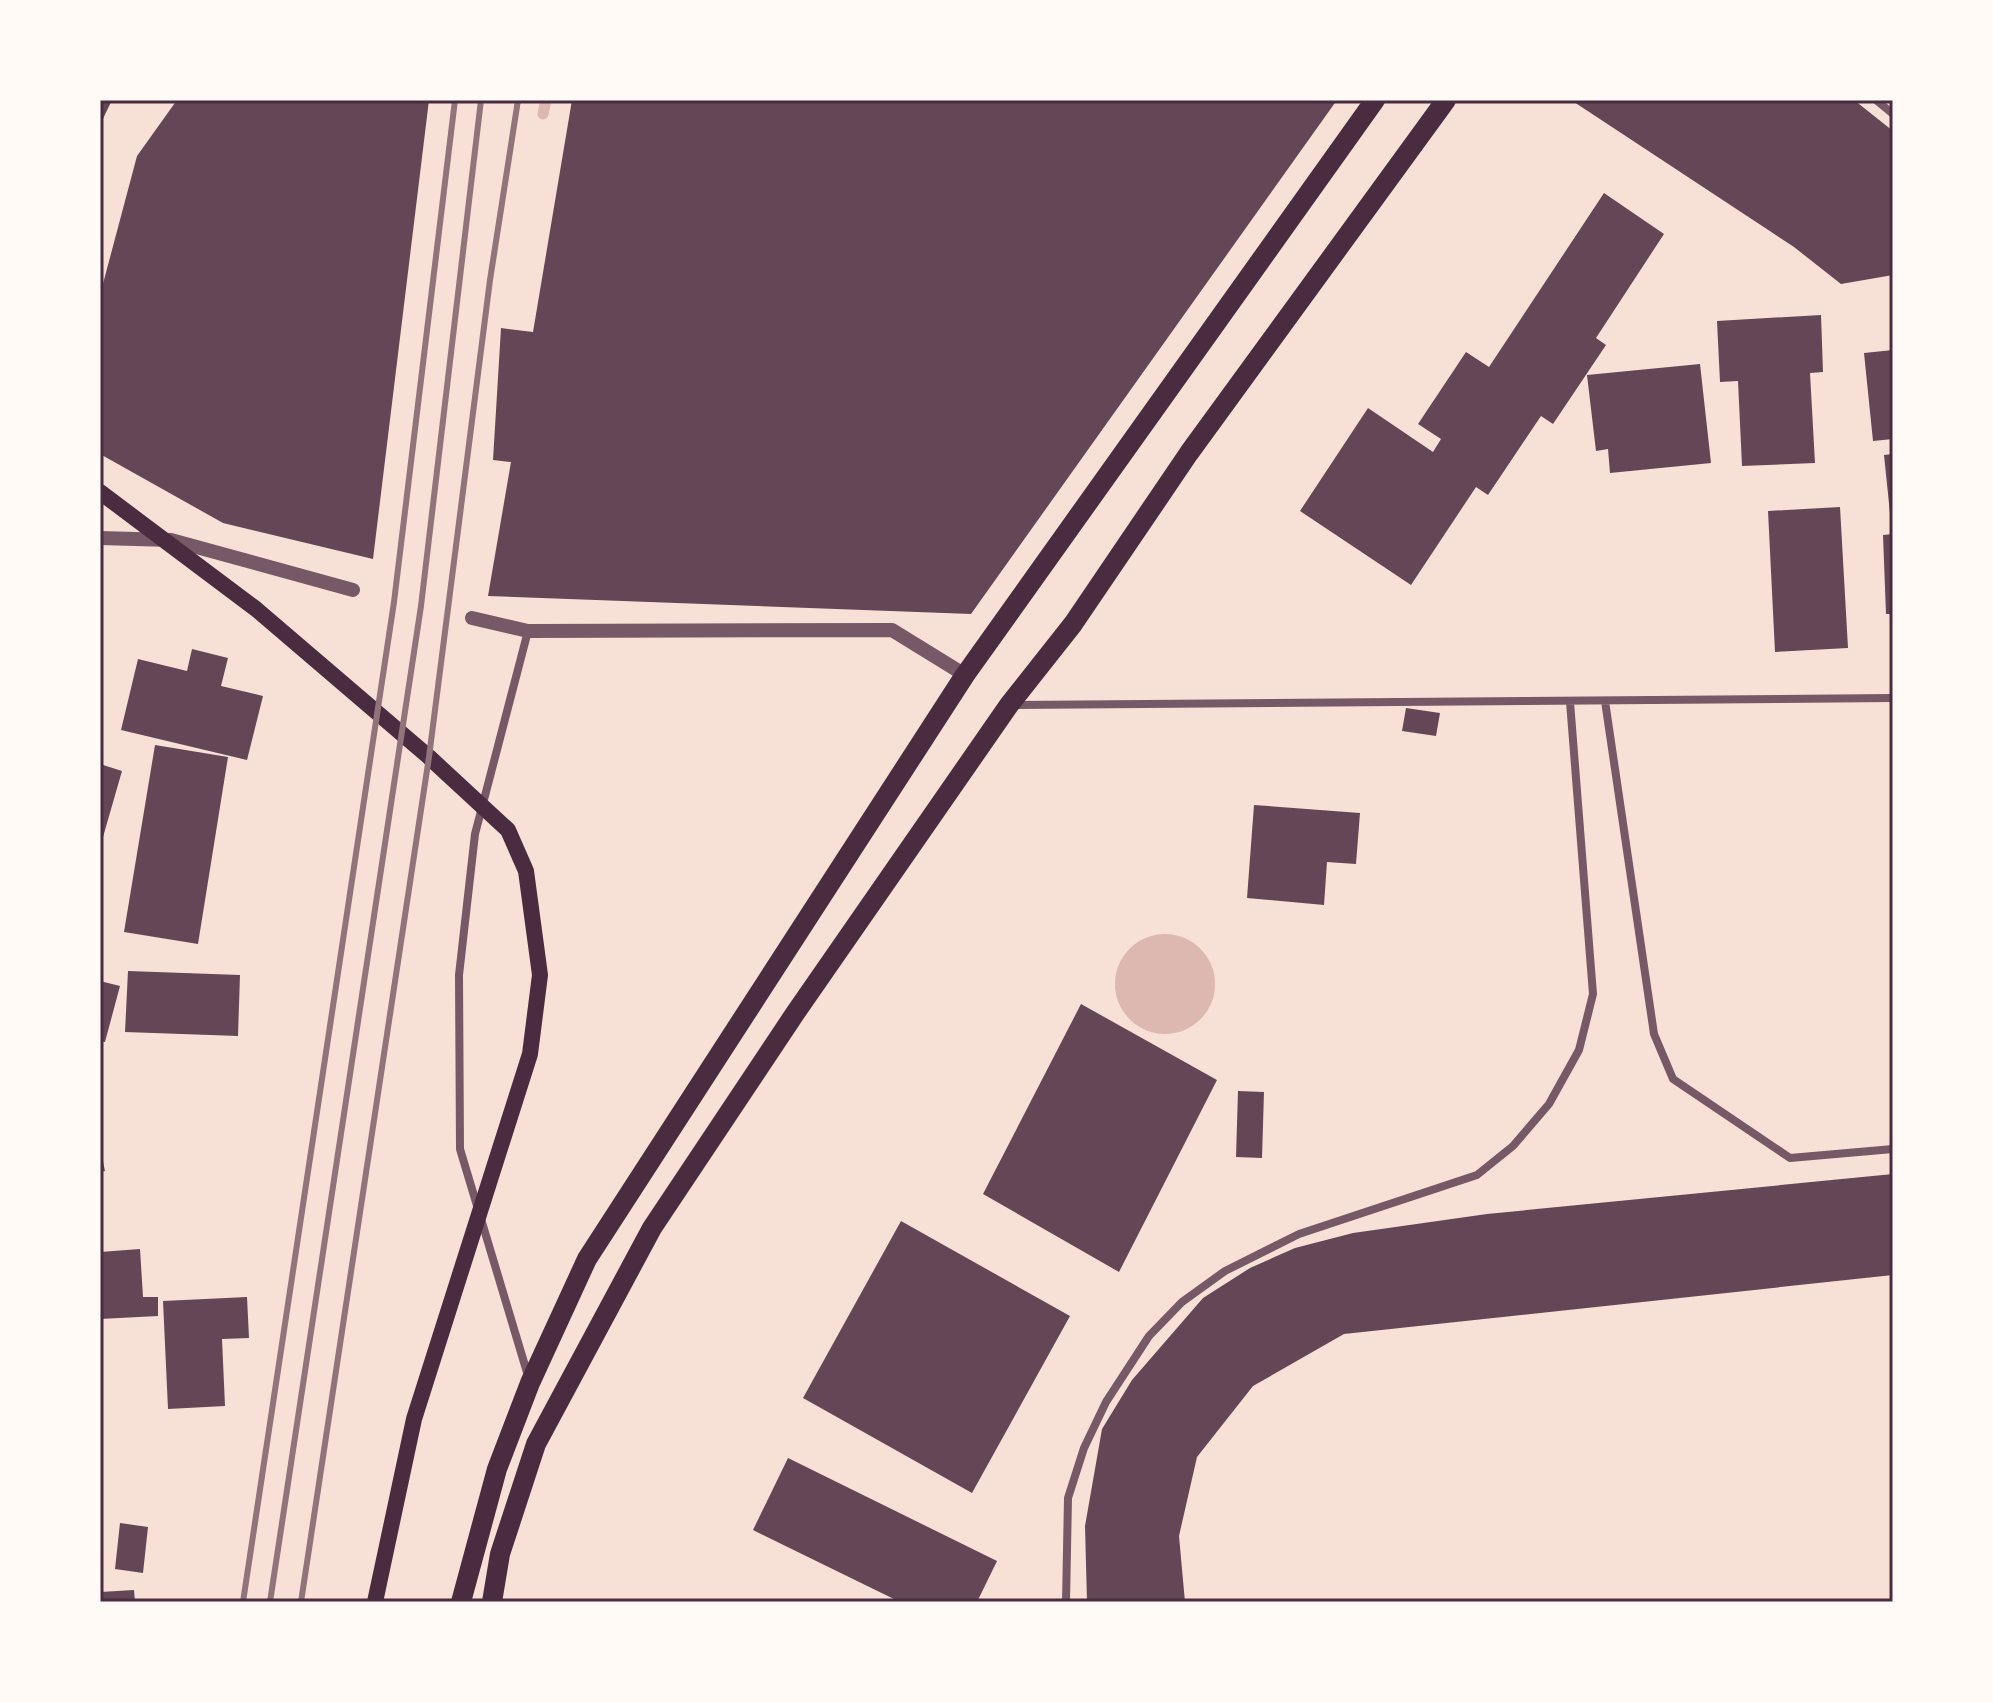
<svg xmlns="http://www.w3.org/2000/svg" width="1993" height="1702" font-family="'Titillium Web',sans-serif">
<rect width="100%" height="100%" fill="#f7e1d7"/>
<path fill="#dcb8b0" d="M1115 984a50 50 0 1 1 100 0a50 50 0 1 1-100 0Z"/>
<g fill="none" stroke-linecap="round" stroke-linejoin="round">
<path stroke="#dcb8b0" stroke-width="11" d="M543,114l3,-14"/>
</g>
<path fill="#644757" d="M100,100h12l-12,25z
M177,100h252l-56,459 -150,-36 -123,-69v-159l37,-139z
M572,100h765l-366,514 -483,-18 23,-134 -18,-2 8,-132 32,4z
M1571,100h283l39,31v144l-52,9 -47,-37z
M1604,193l60,41 -68,104 10,7 -53,79 -12,-8 -53,79 -12,-8 -65,98 -111,-74 68,-103 65,44 8,-13 -23,-15 48,-72 23,15z
M1821,315l2,57 -13,1 5,90 -73,3 -4,-85 -18,1 -3,-61z
M1893,350v89l-20,2 -9,-88z
M1700,364l11,99 -101,10 -2,-24 -12,2 -9,-76z
M1893,454v69h-2l-7,-68z
M1840,507l8,141 -73,4 -7,-141z
M1893,534v80h-7l-3,-79z
M192,649l36,9 -7,28 42,10 -16,64 -126,-30 17,-71 49,12z
M1406,708l34,5 -4,23 -34,-5z
M155,745l73,12 -30,187 -74,-12z
M100,764l22,7 -21,73h-1z
M1254,805l106,8 -4,51 -29,-2 -3,43 -77,-7z
M128,971l112,4 -2,61 -113,-4z
M100,981l20,5 -15,56 -5,-1z
M1081,1004l136,76 -98,192 -136,-78z
M1238,1091l26,1 -2,66 -26,-1z
M100,1147l5,24 -5,1z
M1893,1174v101l-549,59 -91,52 -56,71 -18,79 6,66h-98l-2,-76 17,-97 30,-49 71,-82 47,-30 45,-20 58,-15 134,-19z
M901,1221l169,95 -98,177 -169,-95z
M140,1249l3,48h15v19l-58,3v-67z
M247,1297l2,41 -27,1 3,67 -57,3 -5,-108z
M788,1458l209,103 -20,41h-77l-147,-72z
M120,1523l28,4 -5,46 -28,-4z
M134,1590l1,12h-35v-10z"/>
<g fill="none" stroke-linecap="round" stroke-linejoin="round">
<path stroke="#755966" stroke-width="8" d="M1876,100l17,14
M528,631l-53,203 -16,141 1,174 69,230
M1605,701l49,333 19,45 117,79 103,-9
M1014,705l879,-7
M1066,1602l2,-104 16,-50 22,-46 43,-66 33,-34 43,-31 74,-37 178,-59 36,-29 36,-42 30,-54 14,-56 -23,-292"/>
<path stroke="#755966" stroke-width="14" d="M100,538l71,2 182,50
M472,618l56,13 364,-1 73,45"/>
<path stroke="#4a2c40" stroke-width="16" d="M100,492l156,117 173,148 79,73 18,41 14,104 -10,79 -116,365 -39,183"/>
<path stroke="#4a2c40" stroke-width="20" d="M461,1602l36,-133 33,-86 57,-124 378,-584 410,-575
M492,1602l8,-48 36,-110 116,-216 144,-216 213,-307 64,-81 116,-171 257,-353"/>
<path stroke="#8f747c" stroke-width="6" d="M243,1602l151,-1000 61,-502
M270,1602l151,-996 60,-506
M301,1602l128,-845 61,-477 28,-180"/>
</g>
<rect width="1993" height="1702" fill="none" stroke="#fffaf5" stroke-width="204"/>
<rect x="102" y="102" width="1789" height="1498" fill="none" stroke="#4a2c40" stroke-width="3"/>
</svg>
